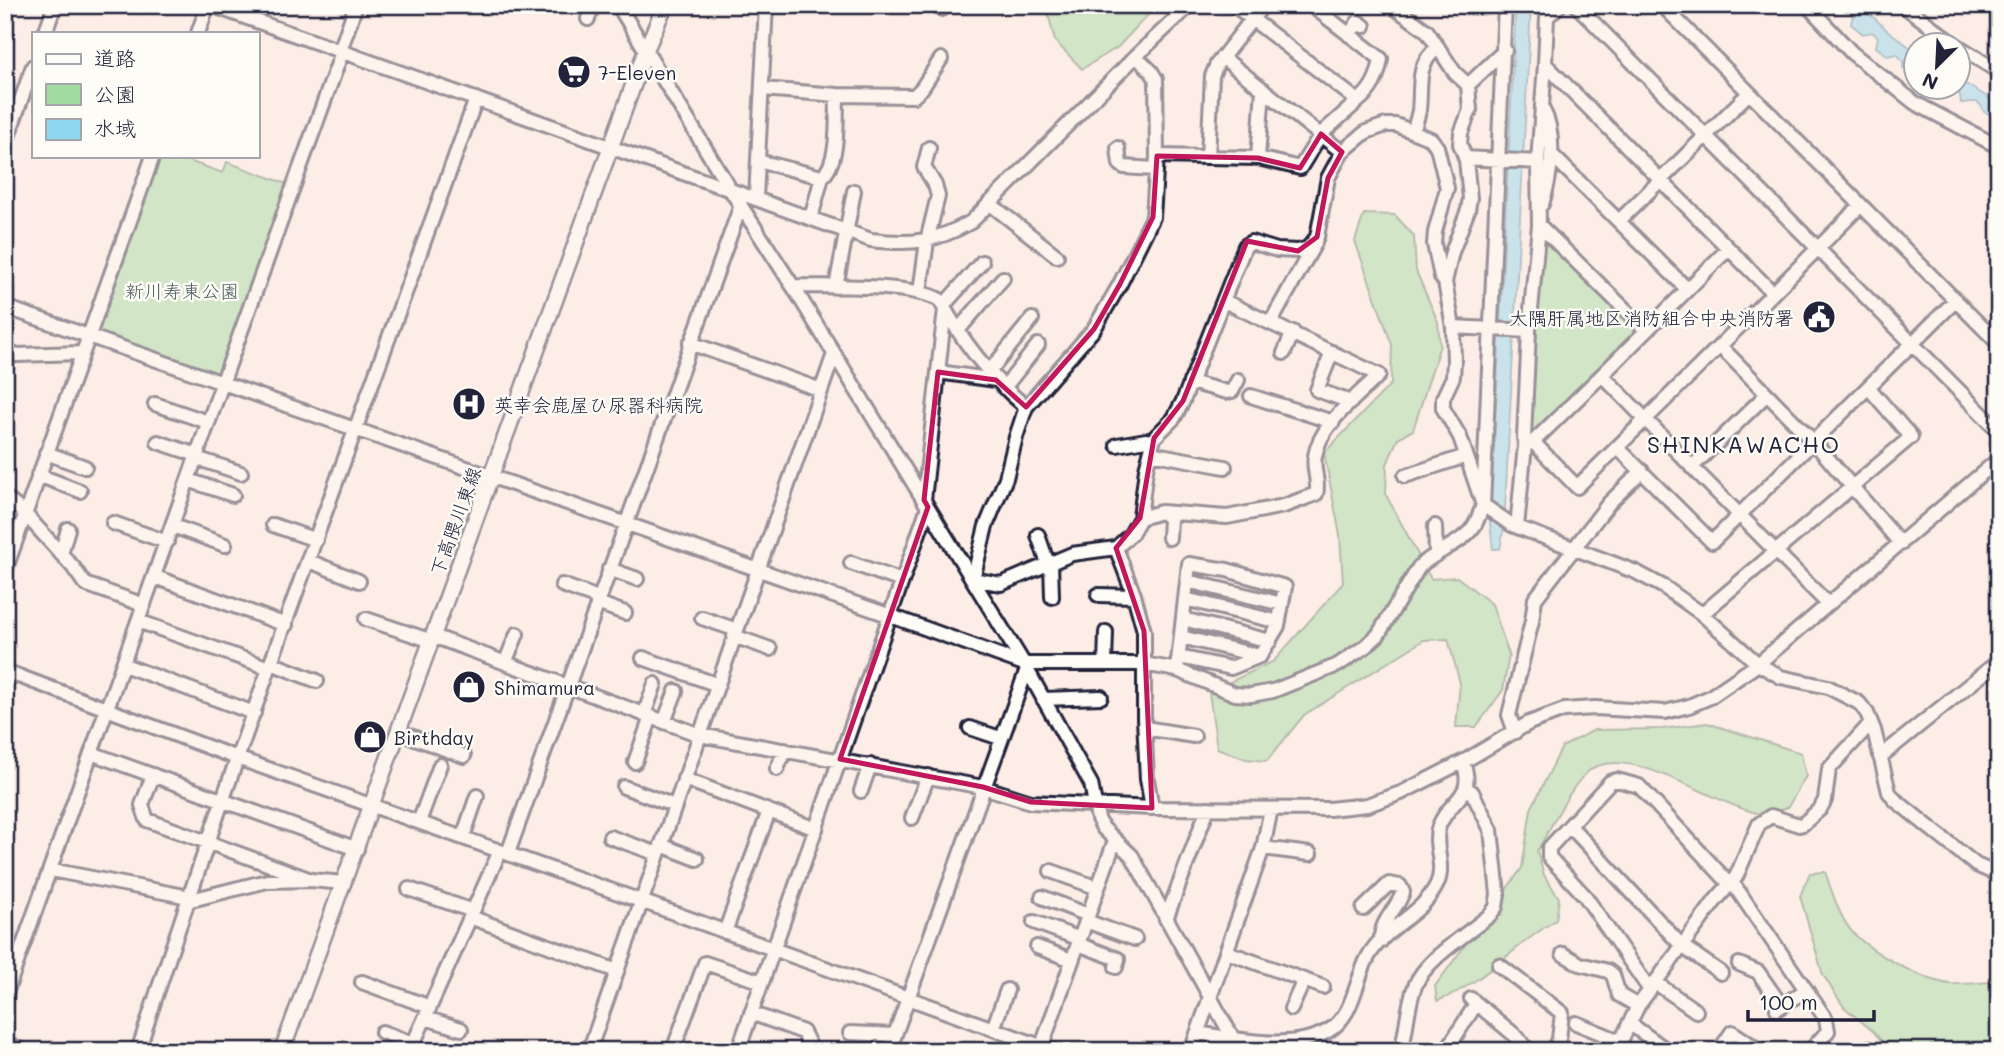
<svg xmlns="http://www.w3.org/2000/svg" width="2004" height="1056" font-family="Mali,'Klee One',sans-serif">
<rect width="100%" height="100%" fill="#fcede6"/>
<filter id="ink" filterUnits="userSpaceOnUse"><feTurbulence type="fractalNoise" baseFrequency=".0143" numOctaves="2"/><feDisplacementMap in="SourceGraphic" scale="14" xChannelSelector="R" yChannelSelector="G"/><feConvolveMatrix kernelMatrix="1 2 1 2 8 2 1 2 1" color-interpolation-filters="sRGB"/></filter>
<g filter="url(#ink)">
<path fill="#a1dba1" stroke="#627e6e" stroke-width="2" d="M1046,5h111l-39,42 -36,22 -27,-28z
M157,156h17l49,17 4,-11 63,23 -68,199 -129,-48z
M1364,214l31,1 19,21 2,35 22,51 2,23 -27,85 -15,8 -11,26 -1,31 45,84 26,-2 35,27 17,51 -6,35 -27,37h-20l4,-44 -12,-44 -24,1 -120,75 -37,46 -21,-2 -29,-11 -8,-56 65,-31 69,-78 -3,-48 -16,-82 67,-69 1,-39 -37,-104z
M1542,235l96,93 -110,109z
M1707,723l94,30 5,23 -18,31c-8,3 -18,8 -26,7 -46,-7 -131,-72 -172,-44 -18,12 -41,62 -53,81l7,24 15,23 -3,22c-41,24 -73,64 -119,81l-2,-15 87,-118 9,-59 31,-62 32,-17 68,-1z
M1825,872c8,21 14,47 30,63 21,20 67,45 95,49 16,1 33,-2 49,-2v69h-109l-16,-19 -30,-25 -21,-32 -23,-79 10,-23z"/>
<path fill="#8ed8ef" stroke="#638fa7" stroke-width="2" d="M1516,5h15l-27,521 -4,23h-7l-3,-26z
M1837,5h23l27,25 29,22v24l-13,-8v-7l-6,-7 -9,2 -12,-9 2,-10 -6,-5 -9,2 -12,-10 2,-9 -4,-5 -11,-1z
M1959,80l40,24v13l-15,-5c-5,-15 -10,-9 -23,-9l-1,-8 -7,-5 -7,4 -14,-6h26z"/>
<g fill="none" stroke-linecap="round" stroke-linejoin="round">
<defs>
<path id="minor" d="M211,5l660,235c41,5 64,2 100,-18l165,-166 54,-51
M618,5l112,184 64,99 230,376 67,120 7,35 5,9 29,28 108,195
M1311,5l70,54c-3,18 -9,31 -23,42
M1391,5l36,26 28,42 13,12 2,25 -9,23 -1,11 6,16 4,38 -2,12 -16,42 -7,30 8,45 1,34 -1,16 -10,21v10l17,29 23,68 29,20 124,47 28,15 38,27 56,50 23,13 47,10 31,16 8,10 7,17 15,62 5,7 82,66 23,10
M1560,5l-13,12 -2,47 228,229
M1576,5l423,426
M1662,5l337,339
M1807,5l45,48 63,50 84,44
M1903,5l54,41
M942,9l2,-4
M588,19l5,-14
M45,33l10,-28
M198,33l10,-28
M1349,35l9,-13 6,4
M1958,46l41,26
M340,51l16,-46
M1136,56l15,15 5,8 1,77 -4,61 -33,67 -26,45 -68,78 -10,30 -10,41 -20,48 -13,53 28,5 71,-30 44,-6 15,-14 9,-16 6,-49 8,-31 20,-20 9,-17 62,-155 6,-4 26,8 21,1 10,-3 9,-11 11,-59 14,-26 24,-20 20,-7h10l35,14 6,8 10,41 -12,44 -1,12 7,33 4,5
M1222,57l120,95
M1468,85l37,-35
M762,89l75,6c-1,23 3,67 -15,82
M837,95l77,1 8,-8 19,-29
M1413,132c2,-7 5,-15 6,-22 3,-27 -4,-44 19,-63
M5,145l28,-79
M1118,148l2,16 4,3 30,2
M1551,154l136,135
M1157,156l101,2 42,10 21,-34 37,-33 -124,-96
M1208,157l4,-81 5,-12 46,-59
M1258,158l5,-69
M1465,158l73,4
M758,161l64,16 -11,41
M756,198l10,-193
M989,203l68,53
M1542,204c9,-26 15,-70 1,-94
M1619,221l130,-128
M1539,225l107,105
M793,286c37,1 117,-3 147,14 21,40 51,78 86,107
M836,287l18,-96
M920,292l7,-51 11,-45 -3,-11 -11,-18 5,-19
M943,306l39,-44
M5,307l886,309 133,48h120l33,6 58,24 16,1 22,-4 65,-26 28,-19 12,-11 41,-68c16,-16 43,-23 55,-41 4,-6 6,-14 9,-21l22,-500
M1271,322l44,-79
M1453,327l76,4
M959,329l44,-51
M690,343l131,47
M1720,346l93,95 88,103
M1332,352l-15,38 34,12
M1284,353l9,-21
M16,355l65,-2
M938,372l58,8
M989,372l43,-53
M1602,375l126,-126
M1190,382l37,10 5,-1 6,-11
M1004,388l34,-43
M1767,394l-75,73 136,137
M1251,396l82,26
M155,404l53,18
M158,442l39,13
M1117,445l29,-5 6,5
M1617,447l95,95 243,-241
M46,453l39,14
M1150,453l75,14
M196,458l45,15
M1692,467l-90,-92 -69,67 44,45c95,-94 190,-187 283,-281
M38,475l42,16
M1405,476l61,-20
M188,480l45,15
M5,497l21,18 47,52 12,17 59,21
M924,500l21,-191
M1164,513l6,6 -1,19
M1140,518l21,-6 66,5 57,-11 32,-12c4,-12 -4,-25 -1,-38 5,-32 42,-59 64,-81l-155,-74
M113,523l54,19
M273,525l43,15
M173,526l52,19
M1435,526l1,27
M1517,527l8,-82 -1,-8 5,-106 10,-106 -1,-63 7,-98
M1038,535l10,29
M1116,548l18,47 10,36v87l3,61 5,29
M61,554l7,-25
M309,561l50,20
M1051,562l1,35
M851,563l51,18
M609,569l28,10
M5,571l148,-415
M155,577l131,48
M1187,581l95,23
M562,585l36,13
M1098,595l36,1
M1185,599l94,23
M597,603l28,10
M1702,614l209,-177 -42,-49
M702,618l35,12
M366,619l66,22
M1183,619l87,22
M138,621l131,47
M433,636l267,99 283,52 48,15 121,6 177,1 38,-4 34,-12 67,-34 61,-36 35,-13 31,-2 70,4 24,-6 21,-9 48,-33 241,-205
M734,636l36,13
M1181,637l79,19
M643,658l75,27
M271,663l46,18
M505,663l12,-29
M1105,664l1,-32
M124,665l130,48
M1177,670l12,-106 38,6 58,17 -7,39 -18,30 -29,12 -52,-11
M5,671l232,87 404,143 413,150
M1043,699l58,-2
M644,715l11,-31
M664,722l12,-31
M970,728l30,10
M1145,728l49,8
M399,732l65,24
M1515,732l-6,-17 23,-94 3,-22 74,-96 33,-32
M91,753l266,96
M1880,757l119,-96
M635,762l16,-45
M777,769l8,-19
M153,775l-11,30 5,15 164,60
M684,779l132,50
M624,787l51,19
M861,791l9,-26
M912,818l16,-42
M419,822l21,-57
M1570,826l112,120 39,27
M463,837l14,-41
M610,837l48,17
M661,845l36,14
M1263,848l47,6
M508,853l233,-648
M51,870l138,27
M1051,871l47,17
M409,889l64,22
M1042,897l46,18
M187,901l80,-20 44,-1 33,3
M1363,909l26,-25 11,2 3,6c-6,18 -23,28 -22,49
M470,917l147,54
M1166,919l42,-111
M1086,921l49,18
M1034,922l46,17
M725,932l44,-121
M1078,944l40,15 -2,8
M1037,947l35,13
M1227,952l96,35
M1563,954l17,10 28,7 5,4 6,20 19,11
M1739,964l19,8 23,33
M1499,965l63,48 -3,26 -5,12
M362,982l68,25
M1656,983l40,28
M1650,990l-65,-94 -36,-39v-9l61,-66 7,-2 22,6 87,94 6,2 94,137 2,12 -18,20
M5,996l217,-612 120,-332
M1471,999l46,38 11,14
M1291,1009l13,-29
M1777,1009l29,-19
M751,1013l52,19 6,12 -3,7
M425,1018l36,11
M1576,1023l44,18
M1629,1023l39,28
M993,1029l14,-39
M382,1032l32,12
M850,1033l44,2
M1197,1033c41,6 93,19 131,-2 26,-15 27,-50 40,-74 16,-30 55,-42 69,-73 9,-19 -5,-40 2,-58 11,-28 37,-28 24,-64
M676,1042l29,-79 57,19
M5,1044l19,7
M1867,1048l2,3
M138,1051c104,-320 223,-635 338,-952
M410,1051l90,-200
M589,1051l245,-697
M738,1051l190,-544
M889,1051l138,-382
M1040,1051l75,-211
M1191,1051l72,-203 8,-39
M1401,1051c6,-21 6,-45 14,-65 9,-26 54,-53 75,-71l6,-8 2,-13 -7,-64 -19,-38 -6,-4
M1448,1051l3,-8 25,-39
M1616,1051l22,-45 77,-105 21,-24 23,-53 12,-8 28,9 4,-1 17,-15 5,-9 4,-31 42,-46
M1719,1051l13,-19 28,19"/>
<path id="major" d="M282,1051l364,-1001 19,-45"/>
</defs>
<use href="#minor" stroke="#22223b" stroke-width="18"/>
<use href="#major" stroke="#22223b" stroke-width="19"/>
<use href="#minor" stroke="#fdfcf7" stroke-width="12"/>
<use href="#major" stroke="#fdfcf7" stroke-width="14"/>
</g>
</g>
<path d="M0 0H2004V1056H0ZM1321,134l21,18 -14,26 -11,59 -19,14 -51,-10 -64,160 -29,37 -14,80 -24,30 28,83 8,177 -121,-6 -48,-15 -143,-28 88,-252 -4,-7 14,-128 58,8 30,27 68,-78 26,-45 33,-67 4,-61 101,2 42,10z" fill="#fcede6" fill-opacity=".55" fill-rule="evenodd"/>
<path fill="none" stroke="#c2185b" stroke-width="5" stroke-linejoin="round" d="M1321,134l21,18 -14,26 -11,59 -19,14 -51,-10 -64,160 -29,37 -14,80 -24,30 28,83 8,177 -121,-6 -48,-15 -143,-28 88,-252 -4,-7 14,-128 58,8 30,27 68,-78 26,-45 33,-67 4,-61 101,2 42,10z"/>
<defs>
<symbol id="supermarket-disc" viewBox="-11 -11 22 22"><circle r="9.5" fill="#22223b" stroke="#fdfcf7"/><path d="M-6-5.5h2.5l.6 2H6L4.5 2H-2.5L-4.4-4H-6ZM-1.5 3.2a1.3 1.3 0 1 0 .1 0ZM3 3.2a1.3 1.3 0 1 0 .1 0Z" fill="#fff"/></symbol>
<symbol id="civic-disc" viewBox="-11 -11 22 22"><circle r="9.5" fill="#22223b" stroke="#fdfcf7"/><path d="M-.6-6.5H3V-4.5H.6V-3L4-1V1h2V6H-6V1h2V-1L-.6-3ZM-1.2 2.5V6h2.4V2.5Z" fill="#fff"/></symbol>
<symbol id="hospital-disc" viewBox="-11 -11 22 22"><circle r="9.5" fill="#22223b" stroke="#fdfcf7"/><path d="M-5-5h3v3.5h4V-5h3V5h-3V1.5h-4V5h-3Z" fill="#fff"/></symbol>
<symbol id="shop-disc" viewBox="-11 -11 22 22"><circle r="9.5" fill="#22223b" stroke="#fdfcf7"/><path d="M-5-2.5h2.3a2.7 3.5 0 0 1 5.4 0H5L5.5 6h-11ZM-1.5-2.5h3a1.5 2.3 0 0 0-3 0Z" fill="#fff"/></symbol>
</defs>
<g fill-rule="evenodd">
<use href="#supermarket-disc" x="555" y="53" width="38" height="38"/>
<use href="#civic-disc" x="1800" y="298" width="38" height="38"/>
<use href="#hospital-disc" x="450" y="385" width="38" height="38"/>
<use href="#shop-disc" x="450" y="668" width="38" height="38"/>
<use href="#shop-disc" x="351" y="718" width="38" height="38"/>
</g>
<g text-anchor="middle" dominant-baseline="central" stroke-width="5" stroke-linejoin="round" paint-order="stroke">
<g font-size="19" fill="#22223b" stroke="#fdfcf7" text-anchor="start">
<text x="598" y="72">7-Eleven</text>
<text x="1794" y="317" text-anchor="end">大隅肝属地区消防組合中央消防署</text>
<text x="494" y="404">英幸会鹿屋ひ尿器科病院</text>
<text x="494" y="687">Shimamura</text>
<text x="394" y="737">Birthday</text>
</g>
<g font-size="19" fill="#485a5a" stroke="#fdfcf7">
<text x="182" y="290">新川寿東公園</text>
</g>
<g font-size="19" fill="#22223b" stroke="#fdfcf7">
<text transform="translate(455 521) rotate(-70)">下高隈川東線</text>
</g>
<g font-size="23" letter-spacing="2" fill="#22223b" stroke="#fdfcf7">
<text x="1744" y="444">SHINKAWACHO</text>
</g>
</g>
<rect width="2004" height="1056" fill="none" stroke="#fdfcf7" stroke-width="28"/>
<rect x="14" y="14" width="1976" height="1028" fill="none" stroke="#22223b" stroke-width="2.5" filter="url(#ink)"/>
<rect x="32" y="32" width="228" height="126" fill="#fdfcf7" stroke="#a5a5ac" stroke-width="2"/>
<rect x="46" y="54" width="35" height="10" fill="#fdfcf7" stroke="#a5a5ac" stroke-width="2"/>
<text x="94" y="66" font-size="21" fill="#22223b">道路</text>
<rect x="46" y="84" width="35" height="21" fill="#a1dba1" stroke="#a5a5ac" stroke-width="2"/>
<text x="94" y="102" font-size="21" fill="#22223b">公園</text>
<rect x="46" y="119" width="35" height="21" fill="#8ed8ef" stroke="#a5a5ac" stroke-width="2"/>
<text x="94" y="136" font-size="21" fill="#22223b">水域</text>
<g transform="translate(1937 66) rotate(204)"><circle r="33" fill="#fdfcf7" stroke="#a5a5ac" stroke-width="2"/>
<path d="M0-5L12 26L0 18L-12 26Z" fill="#22223b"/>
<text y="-10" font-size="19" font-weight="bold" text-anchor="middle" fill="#22223b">N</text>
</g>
<path d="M1748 1010v10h126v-10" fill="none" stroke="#22223b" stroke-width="3.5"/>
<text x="1759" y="1010" font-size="21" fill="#22223b" stroke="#fdfcf7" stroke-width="5" paint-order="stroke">100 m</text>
</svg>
